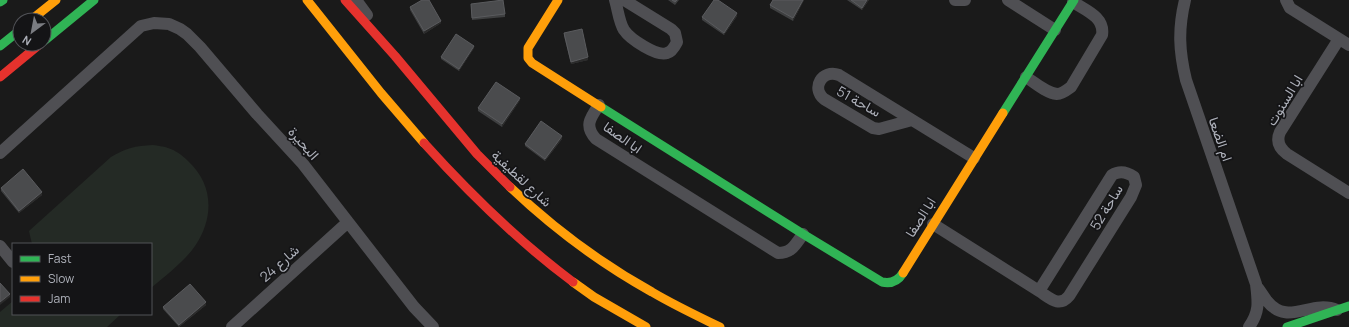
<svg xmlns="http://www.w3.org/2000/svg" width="1349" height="327" font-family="Manrope,Vazirmatn,sans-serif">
<rect width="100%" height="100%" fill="#1a1a1a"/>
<path fill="#242a25" d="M153,145c5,1 10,1 15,3 7,2 14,7 20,13 26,24 26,57 7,85 -10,15 -30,30 -44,42v-44h-119l-3,-13 82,-74c15,-9 24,-11 42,-12z
M13,301v13h108l-14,13h-107v-15z"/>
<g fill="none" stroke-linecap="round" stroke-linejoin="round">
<path stroke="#4f4f53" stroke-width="12" d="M356,0l11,15
M615,0c3,10 4,22 9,30 6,9 33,27 43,23 5,-1 8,-7 10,-11l-2,-9 -4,-4 -47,-29
M955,0h10
M1008,0l47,30
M1185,0c-7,29 -6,51 1,80l70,204c2,18 4,27 -7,43
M1286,0l4,8 59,37
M1339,39l-59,93c-4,9 -1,16 7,22l62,39
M1026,77c8,5 20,16 31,17 5,0 10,-4 14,-7l31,-52c3,-18 -17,-25 -29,-33
M599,105c-9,13 -15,21 -3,34l182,114c14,0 17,-8 25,-19
M912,120l-33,9 -6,-1 -49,-29c-13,-11 -2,-30 15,-24l135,83
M0,153l141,-127 13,-3 15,1 11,5 7,5 13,13 57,67 46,50 111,143 19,20
M933,224l106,67c11,7 20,17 30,5l62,-99 5,-12 -2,-8c-7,-5 -14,-7 -22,-2l-73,116
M0,246l13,16
M1258,288c3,4 6,9 9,13 21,26 44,-2 70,9
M232,327l116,-105"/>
<path stroke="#30b455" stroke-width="9" d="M0,2l3,-2
M44,41l50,-41
M0,46l20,-16
M601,107l202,127 79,48c9,2 16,-1 21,-9
M1003,113l71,-113
M1287,327l62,-21"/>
<path stroke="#ff9f0a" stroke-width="9" d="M307,0l74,93 43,50
M558,0l-30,48v10l4,5 69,44
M31,20l25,-20
M510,187c43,41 90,76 142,105 22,13 45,24 68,35
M903,273l100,-160
M573,282l21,15 52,30"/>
<path stroke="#e5322d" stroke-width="9" d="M345,0l50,56 82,98 33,33
M0,77l40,-33
M424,143c46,51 94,98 149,139"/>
</g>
<path fill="#3e3f40" d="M668,0h11l-4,5z
M773,0h31l-11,21 -23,-13v-3z
M847,0h22l-7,10z
M471,6l34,8v3l-33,3z
M410,7l31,16 -17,11 -14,-24z
M737,16l-13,19 -22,-15v-3z
M564,33l24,27 -17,4 -7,-28z
M474,48l-15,23 -18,-12v-2z
M520,100l-18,27 -24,-16v-3z
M562,139l-17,22 -20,-15v-2z
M1,188l41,7 -23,18 -18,-22z
M206,305l-27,22 -16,-18v-2z"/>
<path fill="#2b2b2b" d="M803,0h1l-11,21v-3z
M867,0h2l-7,10v-2z
M737,13v3l-13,19v-2z
M441,21v2l-17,11v-3z
M474,46v2l-15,23v-2z
M588,57v3l-17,4v-2z
M520,98v2l-18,27v-3z
M562,136v3l-17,22v-2z
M42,192v3l-23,18v-2z
M10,294v3l-10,8v-3z
M206,302v3l-27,22v-2z"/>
<path fill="#4a4b4d" stroke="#5a5b5e" d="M422,0h7l12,21 -17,10 -14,-24z
M503,0l2,14 -33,4 -1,-14z
M672,0h5l-2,2z
M714,0h4l19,13 -13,20 -22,-16z
M773,0h30l-10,18 -23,-13z
M851,0h16l-5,8z
M582,29l6,28 -17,5 -7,-29z
M456,34l18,12 -15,23 -18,-12z
M496,82l24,16 -18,26 -24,-16z
M541,121l21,15 -17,23 -20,-15z
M23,169l19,23 -23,19 -18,-23z
M0,283l10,11 -10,8z
M190,284l16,18 -27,23 -16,-18z"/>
<g text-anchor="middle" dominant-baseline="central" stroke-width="3.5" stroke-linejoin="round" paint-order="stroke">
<g font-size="14" fill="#adb0b9" stroke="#141416">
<text transform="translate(1284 100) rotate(-59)">ابا السنوت</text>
<text transform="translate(859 101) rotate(29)">ساحة 51</text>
<text transform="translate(623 137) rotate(35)">ابا الصفا</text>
<text transform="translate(1221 139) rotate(71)">ام الضعا</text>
<text transform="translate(304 143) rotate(49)">البحيرة</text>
<text transform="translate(522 178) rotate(43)">شارع لقطيفية</text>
<text transform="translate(1106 207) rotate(-59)">ساحة 52</text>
<text transform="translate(920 217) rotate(-58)">ابا الصفا</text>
<text transform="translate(279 263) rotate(-42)">شارع 24</text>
</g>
</g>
<rect x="12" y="243" width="140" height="72" fill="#141416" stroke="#515257"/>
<rect x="20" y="256" width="20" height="6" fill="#30b455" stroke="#515257"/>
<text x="48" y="263" font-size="12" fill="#adb0b9">Fast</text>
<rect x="20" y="276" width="20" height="6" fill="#ff9f0a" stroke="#515257"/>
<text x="48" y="283" font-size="12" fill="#adb0b9">Slow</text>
<rect x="20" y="296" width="20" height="6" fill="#e5322d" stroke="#515257"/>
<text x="48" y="303" font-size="12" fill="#adb0b9">Jam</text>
<g transform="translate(32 32) rotate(212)"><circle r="19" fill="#141416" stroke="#515257"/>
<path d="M0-3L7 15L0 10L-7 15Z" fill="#7a7c81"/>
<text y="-6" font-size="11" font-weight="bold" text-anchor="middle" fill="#adb0b9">N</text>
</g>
</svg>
